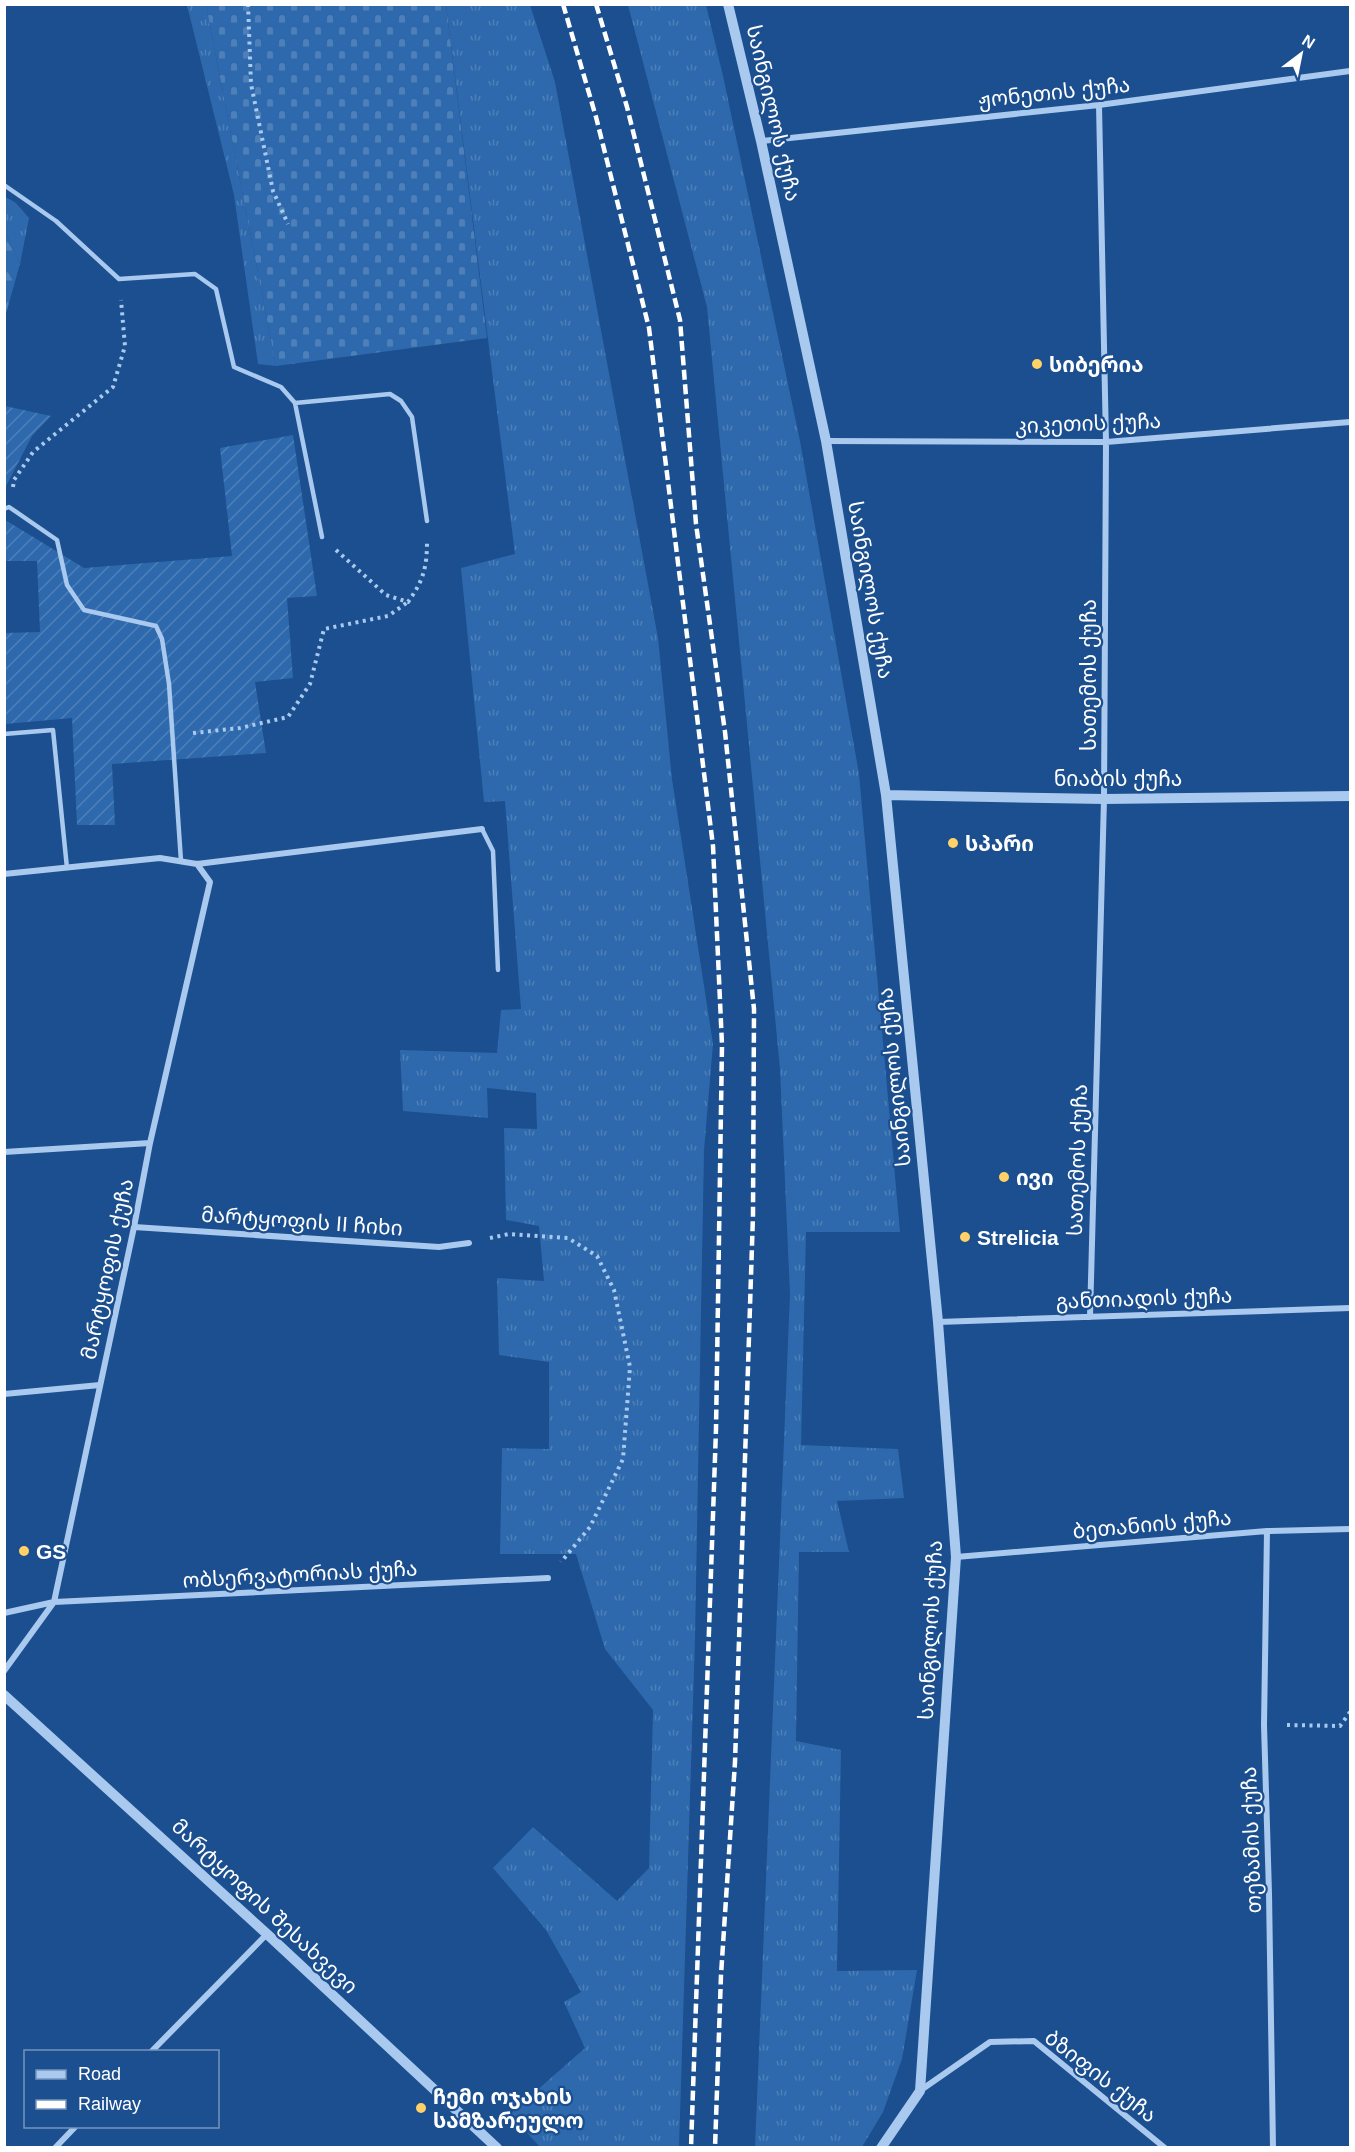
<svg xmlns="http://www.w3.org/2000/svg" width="1355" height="2152" font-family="Arial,'Noto Sans Georgian',sans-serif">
<defs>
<pattern id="grass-tufts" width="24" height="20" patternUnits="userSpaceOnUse" patternTransform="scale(1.5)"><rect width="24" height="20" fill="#2e69ad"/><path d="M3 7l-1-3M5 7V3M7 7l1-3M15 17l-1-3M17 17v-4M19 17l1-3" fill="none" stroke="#4d80b9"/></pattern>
<pattern id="forest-firs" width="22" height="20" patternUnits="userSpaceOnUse" patternTransform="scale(1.5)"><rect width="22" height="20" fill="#2e69ad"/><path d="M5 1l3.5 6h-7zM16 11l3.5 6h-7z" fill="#4d80b9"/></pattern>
<pattern id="cemetery-stones" width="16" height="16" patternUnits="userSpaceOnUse" patternTransform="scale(1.5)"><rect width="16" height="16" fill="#2e69ad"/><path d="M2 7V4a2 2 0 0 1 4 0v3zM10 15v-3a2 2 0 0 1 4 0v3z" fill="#4d80b9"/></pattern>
<pattern id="garden-furrows" width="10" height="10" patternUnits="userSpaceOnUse" patternTransform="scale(1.5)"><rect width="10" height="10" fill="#2e69ad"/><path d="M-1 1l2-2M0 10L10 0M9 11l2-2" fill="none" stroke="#4d80b9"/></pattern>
</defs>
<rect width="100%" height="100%" fill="#1b4f8f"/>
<path fill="url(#grass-tufts)" d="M187,5h19l70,361 -18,-2 -24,-169z
M446,5h84l25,77 103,556 14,141 41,265 -9,106 -9,488 -16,509h-139l-30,-33 75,-66 -21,-46 17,-10 -35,-62 -53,-62 40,-41 84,74 32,-33 4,-158 -48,-61 -29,-95h-76l2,-106 47,1v-87l-50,-7 -2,-77 47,3 -5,-55 -33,-6 -2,-92 33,1 -1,-36 -49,-5 1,30 -85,-7 -3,-61 97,3 4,-43 20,-1 -16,-208 -21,1 -23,-234 54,-14z
M628,5h78l17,71 77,365 59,333 41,458h-94l-5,213 97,4 6,49 -67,3 12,51h-50l-3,189 45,9 -4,221 80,-1 -15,89 -19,53 -21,35h-107l35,-853 -10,-225 -73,-762z
M4,196l12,7 13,15 -9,46 -15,-33z"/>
<path fill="url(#forest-firs)" d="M5,231l15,33 -15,53z"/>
<path fill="url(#cemetery-stones)" d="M206,5h240l41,333 -211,28z"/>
<path fill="url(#garden-furrows)" d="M5,406l46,10 -19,20 -27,52z
M293,435l24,161 -30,2 6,80 -38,4 11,71 -154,11 3,61h-38l-5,-107 -67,6 -1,-91 36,-1 -3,-71h-32v-39l2,-1 77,47 148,-12 -12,-108z"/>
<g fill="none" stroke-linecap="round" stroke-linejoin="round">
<path stroke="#a9c9ee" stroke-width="4" stroke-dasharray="3 4.5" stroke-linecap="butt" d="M248,4l3,80 22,107 15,33
M13,487l1,-7 19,-28 80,-65 12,-41 -4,-46
M336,550l50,45 22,7c15,-21 19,-34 19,-60
M193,733l47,-5 48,-11 22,-33 14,-55 64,-13 20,-14
M490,1238l19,-4 59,4 29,18 17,34 16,77 -7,92 -33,68 -29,35
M1287,1725l53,1 10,-14"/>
<path stroke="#a9c9ee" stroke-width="4.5" d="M4,185l52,36 63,58 76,-5 21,15 18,78 47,20 14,16 27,134
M295,403l95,-9 11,7 11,16 15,104
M4,509l5,-2 48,33 10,45 17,25 72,16 6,13 7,45 12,177
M4,734l49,-4 14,138
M482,829l11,22 5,119"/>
<path stroke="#a9c9ee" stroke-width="6" d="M761,141l338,-36 251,-34
M826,441l280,1 244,-20
M4,874l156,-16 37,6 285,-35
M4,1152l146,-9
M134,1227l305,20 30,-4
M1090,1317l14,-518 2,-357 -7,-337
M938,1322l412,-14
M4,1394l96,-9
M1267,1531l-3,194 5,168 4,255
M956,1557l311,-26 83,-2
M4,1613l50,-11 494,-24
M4,1671l50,-69 80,-375 16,-84 60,-261 -13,-18
M151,2052l116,-118
M921,2090l69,-48 44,-1 131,107
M55,2148l21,-22"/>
<path stroke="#a9c9ee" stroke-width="10" d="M728,4l33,137 65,300 60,354 52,527 18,235 -36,534 -39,57
M886,795l218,4 246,-3
M4,1695l263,239 230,214"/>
<path stroke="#fff" stroke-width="4.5" stroke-dasharray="10 4.5" stroke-linecap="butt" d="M563,4l33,113 53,211 64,518 9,199 -6,384 -25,719
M596,4l31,103 53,213 16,204 29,208 29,277 -1,206 -18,547 -14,213 -6,173"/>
</g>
<g fill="#ffd166" stroke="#1b4f8f" stroke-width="2">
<circle cx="1037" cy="364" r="6"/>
<circle cx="953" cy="843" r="6"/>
<circle cx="1004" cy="1177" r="6"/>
<circle cx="965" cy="1237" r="6"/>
<circle cx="24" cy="1551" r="6"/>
<circle cx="421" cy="2108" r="6"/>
</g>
<g text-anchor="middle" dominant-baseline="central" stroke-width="4.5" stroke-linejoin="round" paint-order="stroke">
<g font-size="21" fill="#fff" stroke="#1b4f8f">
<text transform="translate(1054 92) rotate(-6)">ჟონეთის ქუჩა</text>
<text transform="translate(774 113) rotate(77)">საინგილოს ქუჩა</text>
<text transform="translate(1088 423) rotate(-2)">კიკეთის ქუჩა</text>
<text transform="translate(871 590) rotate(80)">საინგილოს ქუჩა</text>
<text transform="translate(1088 675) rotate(-90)">სათემოს ქუჩა</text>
<text x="1118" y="778">ნიაბის ქუჩა</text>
<text transform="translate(894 1077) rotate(-96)">საინგილოს ქუჩა</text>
<text transform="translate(1077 1160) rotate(-88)">სათემოს ქუჩა</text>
<text transform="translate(302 1221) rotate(4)">მარტყოფის II ჩიხი</text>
<text transform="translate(107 1269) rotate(-78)">მარტყოფის ქუჩა</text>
<text transform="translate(1144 1298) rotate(-2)">განთიადის ქუჩა</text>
<text transform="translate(1152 1524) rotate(-5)">ბეთანიის ქუჩა</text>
<text transform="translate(300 1574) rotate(-3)">ობსერვატორიას ქუჩა</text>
<text transform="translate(930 1630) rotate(-87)">საინგილოს ქუჩა</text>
<text transform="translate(1251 1840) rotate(-92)">თეზამის ქუჩა</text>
<text transform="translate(265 1906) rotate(43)">მარტყოფის შესახვევი</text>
<text transform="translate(1101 2076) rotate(38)">ბზიფის ქუჩა</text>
</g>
<g font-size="21" font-weight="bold" fill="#fff" stroke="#1b4f8f" text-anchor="start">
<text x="1049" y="364">სიბერია</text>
<text x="965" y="843">სპარი</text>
<text x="1016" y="1177">ივი</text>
<text x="977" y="1237">Strelicia</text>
<text x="36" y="1551">GS</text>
<text x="433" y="2096">ჩემი ოჯახის<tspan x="433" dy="24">სამზარეულო</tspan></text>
</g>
</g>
<rect width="1355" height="2152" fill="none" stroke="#ffffff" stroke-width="12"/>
<rect x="24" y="2050" width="195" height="78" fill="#1b4f8f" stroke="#7695bc" stroke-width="1.5"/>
<rect x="36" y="2070" width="30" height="9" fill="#a9c9ee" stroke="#7695bc" stroke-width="1.5"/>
<text x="78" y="2080" font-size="18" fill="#ffffff">Road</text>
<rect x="36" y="2100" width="30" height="9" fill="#ffffff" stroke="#7695bc" stroke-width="1.5"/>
<text x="78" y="2110" font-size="18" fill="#ffffff">Railway</text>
<g transform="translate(1301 54) rotate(32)" stroke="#1b4f8f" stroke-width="4.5" paint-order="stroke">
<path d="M0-4.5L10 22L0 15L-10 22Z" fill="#ffffff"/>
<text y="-9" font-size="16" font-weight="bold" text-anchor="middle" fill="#ffffff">N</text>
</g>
</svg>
